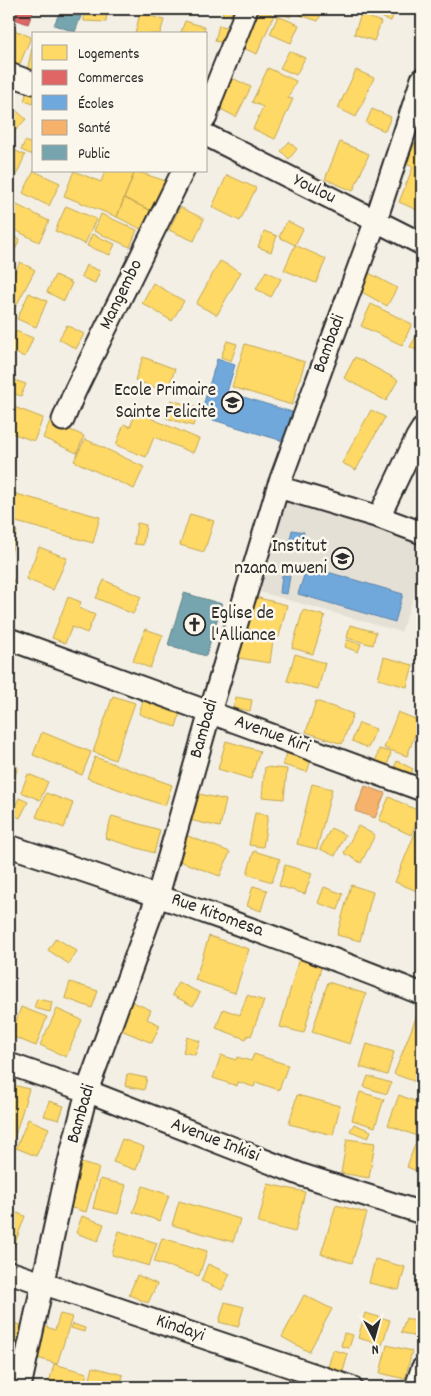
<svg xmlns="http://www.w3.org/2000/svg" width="431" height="1396" font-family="Dekko,sans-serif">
<rect width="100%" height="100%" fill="#f3efe4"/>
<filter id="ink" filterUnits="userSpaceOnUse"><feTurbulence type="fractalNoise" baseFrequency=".02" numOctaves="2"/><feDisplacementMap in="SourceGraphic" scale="10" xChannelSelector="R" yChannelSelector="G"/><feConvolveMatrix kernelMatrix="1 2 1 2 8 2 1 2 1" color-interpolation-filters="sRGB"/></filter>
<g filter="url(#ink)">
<path fill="#e4e0d6" d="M283,493l139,51v28l-21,60 -148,-42z"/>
<path fill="#ffd966" stroke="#bfa554" d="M84,9h23l-1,13 -22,-1z
M222,9h10v5l-9,1z
M255,9h5l14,6 -17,39 -19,-8z
M279,9h14l-3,8 -12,-5z
M302,9h21l-5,12 -18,-6z
M359,9h37l-5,12z
M140,13l24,7 -4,14h-25z
M361,14l20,8 -7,19 -20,-7z
M278,16l21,9 -8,18 -21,-9z
M185,21l20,6 -2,7 -22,-2z
M219,25l7,2 -3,16 -8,-2z
M9,28l22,9 -15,36 -7,-3z
M32,48h2v29l-8,-1z
M289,51l16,7 -9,17 -16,-7z
M268,68l28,13 -8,17 5,1 -18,40 -22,-10 10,-22 -11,-5z
M356,70l18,8 -18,39 -18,-9z
M228,76l23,11 -15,30 -23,-12z
M28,88l6,1v15l-10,-3z
M10,105l16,14 -11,12 -6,-6v-18z
M372,109l19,8 -6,14 -19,-8z
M25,141l9,4 -1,10 -12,-5z
M289,142l8,7 -8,10 -8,-8z
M340,142l29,12 -16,37 -28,-12z
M415,143l7,4v51l-5,12 -18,-8 14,-35 -7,-3z
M9,148l16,7 -9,21 -7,-3z
M34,171l26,12 -11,23 -26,-13z
M74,171l27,11 4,-11h30l-18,46 -53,-21z
M135,171l31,10 -12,31 -30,-14z
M227,175l29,13 -16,33 -28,-14z
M124,198l30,14 -9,19 -28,-14z
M9,201l40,20 -10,21 -30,-15z
M66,206l30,13 -11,25 -30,-13z
M180,207l24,12 -10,22 -25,-11z
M101,214l36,16 -7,17 -36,-16z
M287,221l16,8 -8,16 -16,-8z
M264,231l13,5 -6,16 -13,-5z
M9,234l11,5 -5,11 -6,-2z
M92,234l23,10 -5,11 -23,-9z
M295,245l31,14 -10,24 -32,-13z
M220,261l21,11 -24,43 -21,-11z
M20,262l15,8 -19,36 -7,-4v-18z
M86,265l14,6 -5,12 -14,-6z
M266,271l15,8 -10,18 -15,-8z
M369,273l28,15 -10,18 -27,-15z
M55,275l17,8 -8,18 -17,-9z
M153,283l31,18 -12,20 -30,-18z
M29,293l18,8 -11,26 -19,-8z
M371,304l41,20 -10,21 -41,-19z
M67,325l17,9 -8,15 -17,-10z
M420,330l2,2v21l-12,-6z
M16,331l17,7 -8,19 -16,-6z
M227,341l10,3 -6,17 -10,-4z
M245,344l60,18 -13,43 -60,-18z
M143,357l32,12 -8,23 -32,-12z
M355,357l43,23 -12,21 -42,-23z
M11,379l15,5 -5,12 -12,-4z
M171,400l27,8 -5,18 -27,-8z
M9,405l34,13 -9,23 -25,-9z
M371,410l14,7 -29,53 -14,-7z
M136,412l63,27 -6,14 -39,-16 -8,20 -30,-12 8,-21 6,3z
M50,421l34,15 -7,17 -34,-15z
M85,439l59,28 -10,22 -60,-28z
M9,492l91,25 -7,26 -84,-23z
M190,514l24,7 -10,31 -24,-7z
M137,523l9,2 -3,20 -9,-1z
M9,529l8,2 -8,29z
M39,547l28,11 -14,32 -27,-11z
M9,578l5,2 -5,14z
M104,580l37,17 -8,17 -37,-16z
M420,589l2,1v14l-6,-2z
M68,597l13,5 -2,6 16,7 -8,18 -15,-6 -7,16 -13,-5z
M255,597l32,8 -8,32 -33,-8z
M421,608h1v27l-8,-3z
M303,610l22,6 -12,38 -21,-6z
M350,625l26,7 -3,13 -26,-7z
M145,629l18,6 -13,33 -17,-7z
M242,636l31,4 -3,23 -31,-5z
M347,640l14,4 -3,8 -13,-5z
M295,654l30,9 -7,26 -31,-8z
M384,657l29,8 -6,22 -29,-8z
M113,696l22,7 -20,57 -22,-8z
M144,697l37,13 -5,17 -37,-13z
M236,697l16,3 -2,11 -17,-3z
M316,701l37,13 -11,30 -36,-12z
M398,712l22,9 -13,35 -23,-8z
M359,723l17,6 -8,19 -16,-7z
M42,732l49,20 -9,23 -49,-20z
M226,741l34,10 -9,28 -33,-10z
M379,749l12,3 -5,19 -12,-3z
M288,750l24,7 -5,15 -24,-7z
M95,757l77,28 -7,21 -78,-28z
M397,761l16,8 -4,10 -16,-8z
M9,764l9,3 -9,26z
M419,764l3,1v15l-8,-3z
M265,767l22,2 -3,30 -22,-2z
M28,774l20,8 -8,18 -19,-8z
M312,784l20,5 -15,60 -20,-5z
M191,792l35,8 -6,27 -35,-8z
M46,793l27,10 -9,25 -28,-11z
M389,797l32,15 -10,23 -32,-15z
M19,798l9,4 -8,16 -9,-4z
M255,813l13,2 -5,32 -14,-2z
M112,816l48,14 -6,23 -49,-15z
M422,816v77l-27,-11z
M358,826l17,9 -14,28 -17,-10z
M331,828l14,7 -10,21 -15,-7z
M180,833l50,19 -10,24 -49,-18z
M254,851l26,8 -8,23 -25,-8z
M285,865l27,8 -7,21 -26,-8z
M9,882l4,1 -3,10h-1z
M351,885l22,7 -13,49 -23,-6z
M253,886l14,4 -6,21 -14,-5z
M324,887l19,7 -5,16 -20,-7z
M209,936l40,13 -14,44 -40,-13z
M56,938l21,13 -8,13 -21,-14z
M299,958l23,6 -18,69 -24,-6z
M70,982l28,9 -6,17 -27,-10z
M178,982l22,11 -7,13 -21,-11z
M328,982l38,12 -16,50 -38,-12z
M247,995l17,6 -13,35 -3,-1 -2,4 -30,-11 7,-19 17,6z
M37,999l15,3 -2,10 -16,-4z
M126,999l25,11 -4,9 13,6 -8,18 -38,-16z
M21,1007l26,10 -11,29 -25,-10z
M57,1009l25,11 -16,37 -26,-12z
M417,1015l5,2v57l-3,9 -25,-9z
M187,1037l13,4 -5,14 -12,-3z
M367,1044l27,8 -7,23 -27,-8z
M254,1054l34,11 -9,25 -23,-8 -2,5 -16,-5 -1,4 -24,-8 8,-23 15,5 1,-3 14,4z
M127,1074l20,4 -3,12 -19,-4z
M368,1076l23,7 -4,11 -23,-7z
M9,1084l20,5 -19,63h-1z
M360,1092l24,7 -9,28 -23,-7z
M297,1095l43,11 -7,29 -44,-11z
M399,1095l23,9v18l-5,14 -29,-11z
M49,1101l15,5 -5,14 -15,-4z
M28,1119l21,9 -13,28 -20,-8z
M354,1124l17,7 -3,7 -18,-7z
M122,1139l22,8 -8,23 -23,-8z
M347,1139l28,4 -6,35 -28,-5z
M415,1144l7,2v27l-15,-6z
M77,1162l22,6 -13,44 -21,-6z
M100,1179l26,6 -8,29 -25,-6z
M422,1180v16l-5,-2z
M268,1184l37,8 -10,40 -37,-9z
M143,1186l26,9 -9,26 -27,-9z
M179,1201l61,18 -7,23 -61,-17z
M336,1205l31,8 -15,50 -31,-9z
M9,1210l16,6 -15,41h-1z
M82,1216l22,8 -6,17 -22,-8z
M119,1231l38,12 -8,23 -37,-11z
M162,1238l45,13 -8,25 -45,-14z
M375,1259l30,8 -6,23 -30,-7z
M208,1264l22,10 -8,16 -21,-9z
M137,1275l20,9 -9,19 -19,-8z
M304,1295l28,14 -23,43 -27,-15z
M225,1302l19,5 -6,20 -19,-5z
M365,1313l25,7 -8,25 -24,-7z
M60,1314l12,3 -15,47 -26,-8 10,-31 14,5z
M406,1318l14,5 -4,14 -15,-5z
M9,1321l14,5 -14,41z
M73,1324l12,4 -1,4 -13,-4z
M344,1333l9,2 -4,13 -8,-2z
M387,1345l25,6 -7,28 -25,-6z
M333,1350l15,4 -6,21 -15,-4z
M54,1364l33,9 -4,14h-35z
M93,1367l30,8 -3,12h-32z"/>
<path fill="#e06666" stroke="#aa5454" d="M9,9h25l-6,15 -19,-7z"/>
<path fill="#6fa8dc" stroke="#5b82a7" d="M217,359l18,6 -8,27 65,20 -9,29 -83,-25z
M292,530l12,2 -4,19 -12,-3z
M307,566l96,28 -8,28 -97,-28z
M282,575l8,1 -3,18 -7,-1z"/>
<path fill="#f6b26b" stroke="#b98a58" d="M365,786l20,7 -10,25 -20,-7z"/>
<path fill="#76a5af" stroke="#608087" d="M61,9l20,7 -6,16 -21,-7z
M184,593l38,11 -16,52 -38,-11z"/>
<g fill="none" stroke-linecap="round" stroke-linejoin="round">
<defs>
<path id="minor" d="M9,74l25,9
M206,117l6,-20 35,-88
M206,135l216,109
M63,420l12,-29 108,-220
M278,487l101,30 43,16
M379,517l38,-80 5,-8
M9,639l413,151
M9,846c139,46 277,93 413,148
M9,1064l78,27 215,84 120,38
M9,1272l342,115
M20,1387l49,-225 18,-71 71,-196 52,-183 68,-225 98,-267 46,-141
M416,1387l6,-18"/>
</defs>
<use href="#minor" stroke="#2b2b2b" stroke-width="25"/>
<use href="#minor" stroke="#fbf7ec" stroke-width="21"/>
</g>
</g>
<defs>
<symbol id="school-ring" viewBox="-11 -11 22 22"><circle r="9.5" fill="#fbf7ec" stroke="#2b2b2b" stroke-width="1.5"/><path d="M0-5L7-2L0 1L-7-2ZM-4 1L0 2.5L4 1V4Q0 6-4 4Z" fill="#2b2b2b"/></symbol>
<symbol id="university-ring" viewBox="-11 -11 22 22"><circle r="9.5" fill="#fbf7ec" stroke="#2b2b2b" stroke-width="1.5"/><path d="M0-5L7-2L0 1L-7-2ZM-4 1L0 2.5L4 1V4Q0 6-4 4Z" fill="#2b2b2b"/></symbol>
<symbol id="church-ring" viewBox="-11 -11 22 22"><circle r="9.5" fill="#fbf7ec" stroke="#2b2b2b" stroke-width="1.5"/><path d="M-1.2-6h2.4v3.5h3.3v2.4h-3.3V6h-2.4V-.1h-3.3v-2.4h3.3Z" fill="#2b2b2b"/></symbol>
</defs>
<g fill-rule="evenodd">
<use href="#school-ring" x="220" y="390" width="25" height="25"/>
<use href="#university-ring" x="330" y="546" width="25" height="25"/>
<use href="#church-ring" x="182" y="612" width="25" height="25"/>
</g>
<g text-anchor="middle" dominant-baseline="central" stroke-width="5" stroke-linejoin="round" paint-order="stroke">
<g font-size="19" fill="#2b2b2b" stroke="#fbf7ec">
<text transform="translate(314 190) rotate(26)">Youlou</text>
<text transform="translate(122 295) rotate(-64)">Mangembo</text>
<text transform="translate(330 344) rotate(-70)">Bambadi</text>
<text transform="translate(205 729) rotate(-74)">Bambadi</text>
<text transform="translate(272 735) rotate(20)">Avenue Kiri</text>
<text transform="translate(217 916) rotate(20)">Rue Kitomesa</text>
<text transform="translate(82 1114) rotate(-74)">Bambadi</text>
<text transform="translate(215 1141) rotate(21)">Avenue Inkisi</text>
<text transform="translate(180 1329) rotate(19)">Kindayi</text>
</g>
<g font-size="19" fill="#2b2b2b" stroke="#fbf7ec" text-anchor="end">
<text x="216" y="391">Ecole Primaire<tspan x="216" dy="22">Sainte Felicitė</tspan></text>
<text x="327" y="547">Institut<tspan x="327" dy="22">nzana mweni</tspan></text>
<text x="211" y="614" text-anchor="start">Eglise de<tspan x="211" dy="22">l'Alliance</tspan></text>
</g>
</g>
<rect width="431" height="1396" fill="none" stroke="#fbf7ec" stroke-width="30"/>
<rect x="15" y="15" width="401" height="1366" fill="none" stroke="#2b2b2b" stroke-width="2" filter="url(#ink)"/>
<rect x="32" y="32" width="175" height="140" fill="#fbf7ec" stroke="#a8a59f"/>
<rect x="42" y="45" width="25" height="15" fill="#ffd966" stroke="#a8a59f"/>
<text x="78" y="58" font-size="15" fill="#2b2b2b">Logements</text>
<rect x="42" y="70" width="25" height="15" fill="#e06666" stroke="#a8a59f"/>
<text x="78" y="82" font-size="15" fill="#2b2b2b">Commerces</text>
<rect x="42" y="95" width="25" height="15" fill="#6fa8dc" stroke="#a8a59f"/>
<text x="78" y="108" font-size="15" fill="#2b2b2b">Écoles</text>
<rect x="42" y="120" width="25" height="15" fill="#f6b26b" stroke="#a8a59f"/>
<text x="78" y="132" font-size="15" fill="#2b2b2b">Santé</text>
<rect x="42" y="145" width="25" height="15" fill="#76a5af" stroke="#a8a59f"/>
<text x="78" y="158" font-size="15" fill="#2b2b2b">Public</text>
<g transform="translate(374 1338) rotate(174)" stroke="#fbf7ec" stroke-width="4" paint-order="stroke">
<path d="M0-4L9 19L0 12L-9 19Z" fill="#2b2b2b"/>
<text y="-8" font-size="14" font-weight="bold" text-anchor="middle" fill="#2b2b2b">N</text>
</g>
</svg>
